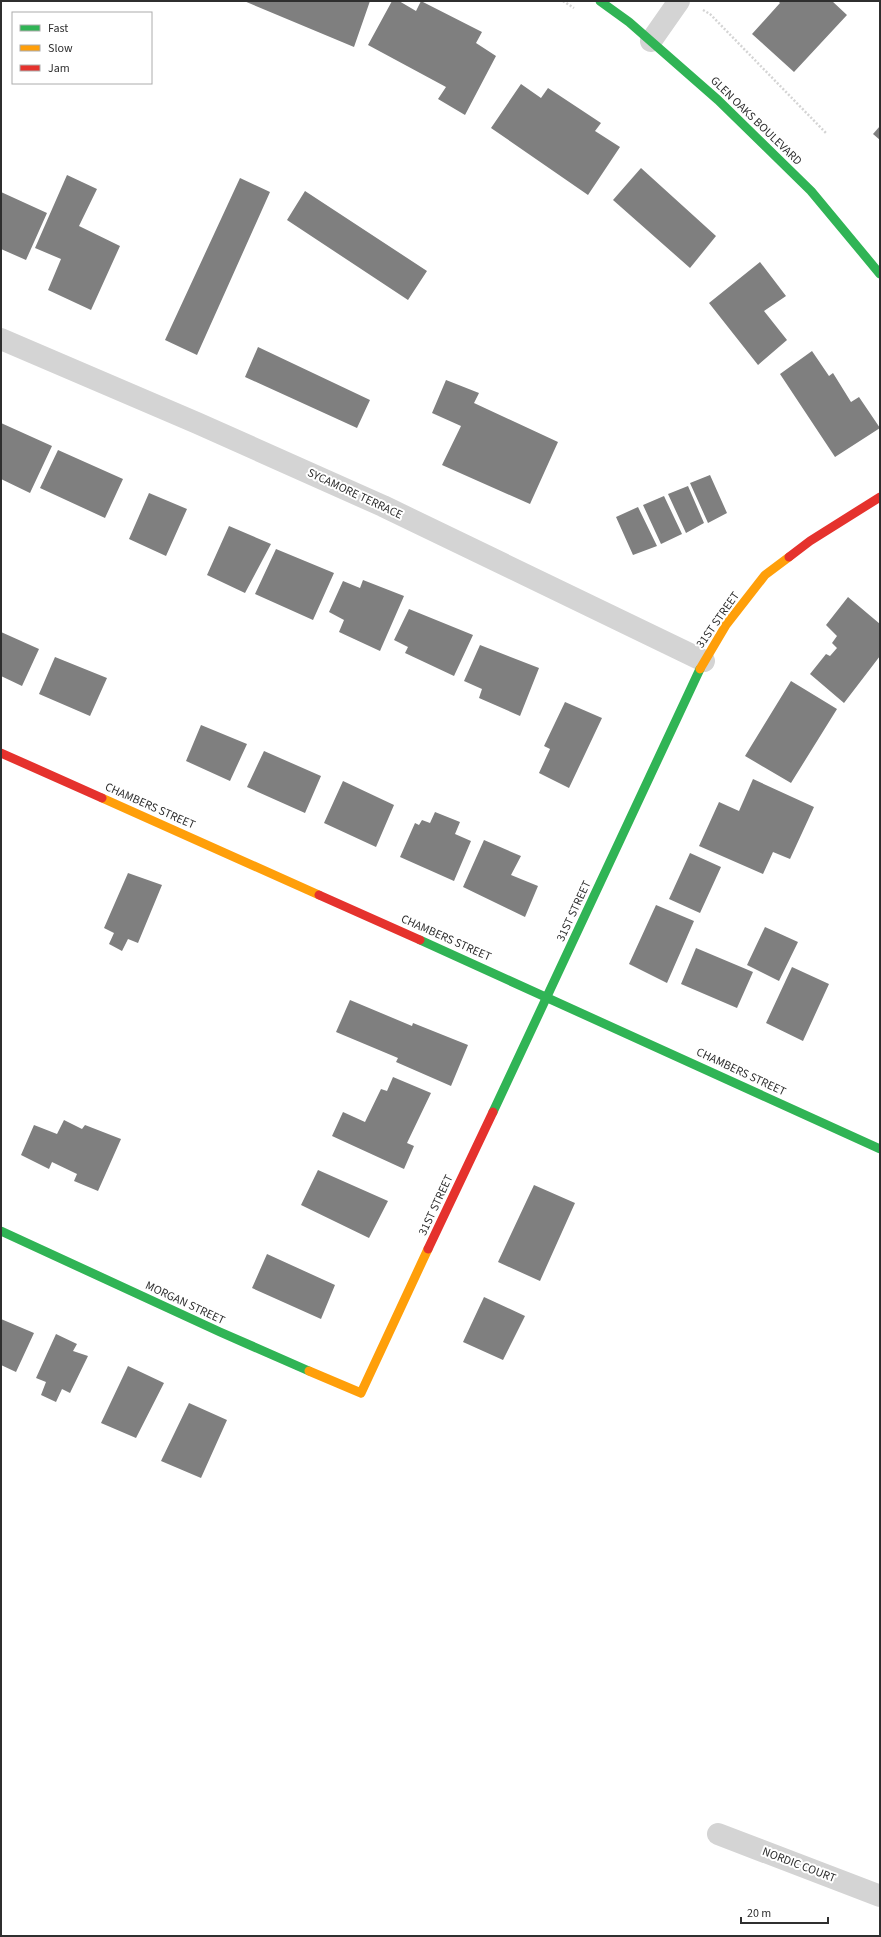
<svg xmlns="http://www.w3.org/2000/svg" width="881" height="1937" font-family="'Source Sans 3',sans-serif">
<rect width="100%" height="100%" fill="#fff"/>
<path fill="#7f7f7f" d="M244,1h126l-16,46z
M392,1h7l17,10 5,-10 61,31 -6,11 20,13 -31,59 -27,-16 8,-12 -78,-42z
M778,1h54l15,14 -53,57 -42,-38 28,-31z
M521,84l20,14 7,-10 53,35 -6,8 25,16 -32,48 -97,-67z
M880,126v14l-7,-6z
M641,168l75,68 -26,32 -77,-68z
M67,175l30,14 -18,37 41,20 -29,64 -43,-20 13,-31 -26,-11z
M240,178l30,14 -73,163 -32,-15z
M305,191l122,80 -19,29 -121,-80z
M1,192l46,21 -21,47 -25,-11z
M760,262l26,34 -22,15 23,29 -29,25 -49,-62z
M258,347l112,53 -13,28 -112,-51z
M812,351l17,25 4,-3 18,29 8,-5 21,31 -45,29 -55,-83z
M446,380l33,13 -5,10 84,39 -28,62 -88,-39 19,-39 -29,-13z
M1,423l51,23 -22,47 -29,-14z
M58,450l65,29 -18,39 -65,-30z
M710,475l17,38 -19,10 -18,-40z
M688,486l16,37 -18,10 -18,-39z
M149,493l38,16 -21,47 -37,-17z
M664,496l18,38 -21,10 -18,-39z
M638,507l19,39 -24,9 -17,-38z
M229,526l42,18 -26,49 -38,-18z
M276,549l58,24 -21,47 -58,-26z
M363,580l41,16 -24,55 -41,-19 5,-12 -15,-8 14,-31 17,7z
M848,597l32,27v32l-36,47 -34,-29 16,-20 4,2 7,-8 -5,-5 5,-7 -11,-11z
M409,609l64,26 -19,41 -49,-23 3,-6 -14,-7z
M1,632l38,17 -17,37 -21,-10z
M480,645l59,23 -19,48 -41,-18 3,-9 -18,-8z
M55,657l52,21 -17,38 -51,-22z
M791,681l46,28 -46,74 -46,-27z
M565,702l37,16 -33,70 -30,-15 11,-24 -6,-3z
M201,725l46,19 -17,37 -44,-20z
M264,751l57,25 -16,37 -58,-26z
M753,779l61,28 -24,52 -17,-7 -10,22 -64,-28 20,-44 20,9z
M343,781l51,24 -18,42 -52,-24z
M435,812l25,10 -5,12 16,7 -17,40 -54,-24 15,-34 4,2 3,-5 8,3z
M484,840l37,16 -10,19 27,11 -13,31 -62,-30z
M690,853l31,14 -21,46 -31,-14z
M128,873l34,12 -24,58 -10,-4 -6,12 -13,-7 5,-11 -10,-5z
M656,905l38,16 -27,62 -38,-19z
M765,927l33,15 -19,39 -32,-16z
M696,948l57,24 -16,36 -56,-24z
M792,967l37,17 -26,57 -37,-18z
M350,1000l62,26 1,-3 55,22 -17,41 -55,-24 2,-4 -62,-26z
M393,1077l38,16 -24,50 7,3 -10,23 -72,-33 11,-24 22,10 16,-33 6,2z
M64,1120l18,9 3,-4 36,14 -23,52 -24,-10 3,-7 -25,-12 -3,7 -28,-14 13,-30 23,9z
M318,1170l70,31 -19,37 -68,-33z
M534,1185l41,18 -35,78 -42,-19z
M267,1254l68,31 -14,34 -69,-31z
M484,1297l41,19 -22,44 -40,-18z
M1,1319l33,14 -18,39 -15,-7z
M56,1334l21,10 -4,7 15,5 -18,37 -8,-4 -6,13 -15,-7 5,-13 -10,-4z
M128,1366l36,17 -28,55 -35,-15z
M189,1403l38,17 -26,58 -40,-17z"/>
<g fill="none" stroke-linecap="round" stroke-linejoin="round">
<path stroke="#d4d4d4" stroke-width="2.5" stroke-dasharray="2 2" stroke-linecap="butt" d="M563,1l11,7
M703,10l7,4 116,119"/>
<path stroke="#d4d4d4" stroke-width="22" d="M651,41l28,-40
M1,339l196,84 186,83 321,155
M718,1834l162,62"/>
<path stroke="#30b455" stroke-width="9" d="M600,1l29,21 89,78 93,91 69,83
M420,940l460,209
M493,1112l207,-443
M1,1231l219,101 89,39"/>
<path stroke="#ff9f0a" stroke-width="9" d="M700,669l26,-44 39,-50 24,-18
M102,798l217,97
M309,1371l52,22 67,-144"/>
<path stroke="#e5322d" stroke-width="9" d="M789,557l21,-16 70,-44
M1,753l101,45
M319,895l101,45
M428,1249l65,-137"/>
</g>
<g text-anchor="middle" dominant-baseline="central" stroke-width="4" stroke-linejoin="round" paint-order="stroke">
<g font-size="12" fill="#2f2f2f" stroke="#fff">
<text transform="translate(756 121) rotate(44)">GLEN OAKS BOULEVARD</text>
<text transform="translate(355 494) rotate(25)">SYCAMORE TERRACE</text>
<text transform="translate(718 620) rotate(-55)">31ST STREET</text>
<text transform="translate(150 806) rotate(24)">CHAMBERS STREET</text>
<text transform="translate(574 911) rotate(-65)">31ST STREET</text>
<text transform="translate(446 938) rotate(24)">CHAMBERS STREET</text>
<text transform="translate(741 1072) rotate(25)">CHAMBERS STREET</text>
<text transform="translate(436 1205) rotate(-65)">31ST STREET</text>
<text transform="translate(185 1303) rotate(25)">MORGAN STREET</text>
<text transform="translate(799 1865) rotate(21)">NORDIC COURT</text>
</g>
</g>
<rect width="881" height="1937" fill="none" stroke="#2f2f2f" stroke-width="4"/>
<rect x="12" y="12" width="140" height="72" fill="#ffffff" stroke="#acacac"/>
<rect x="20" y="25" width="20" height="6" fill="#30b455" stroke="#acacac"/>
<text x="48" y="32" font-size="12" fill="#2f2f2f">Fast</text>
<rect x="20" y="45" width="20" height="6" fill="#ff9f0a" stroke="#acacac"/>
<text x="48" y="52" font-size="12" fill="#2f2f2f">Slow</text>
<rect x="20" y="65" width="20" height="6" fill="#e5322d" stroke="#acacac"/>
<text x="48" y="72" font-size="12" fill="#2f2f2f">Jam</text>
<path d="M741 1917v6h87v-6" fill="none" stroke="#2f2f2f" stroke-width="2"/>
<text x="747" y="1917" font-size="12" fill="#2f2f2f" stroke="#ffffff" stroke-width="3" paint-order="stroke">20 m</text>
</svg>
